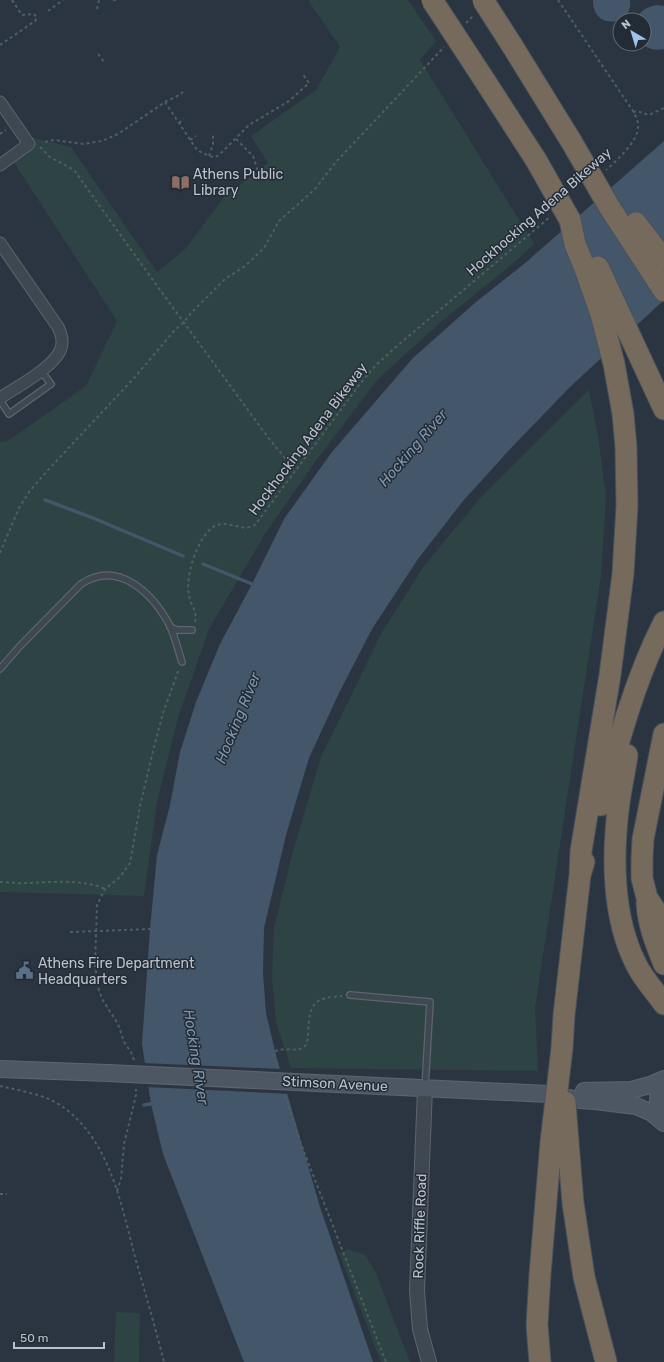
<svg xmlns="http://www.w3.org/2000/svg" width="664" height="1362" font-family="Rubik,sans-serif">
<rect width="100%" height="100%" fill="#2b3541"/>
<path fill="#2e4343" d="M308,0h100l28,41 -16,19 114,184 -17,16 -75,61 -64,58 -63,83 -50,72 -56,95 -31,89 -21,84 -13,94 -144,-4v-450l8,-1 78,-55 31,-65 -104,-160 8,-18 9,-6 41,10 86,125 29,-24 38,-51 44,-34 -17,-27 65,-46 24,-43z
M589,390l9,46 8,60 -5,80 -66,432 3,63 -247,-3 -15,-46 -4,-45 2,-49 19,-77 28,-94 61,-125 42,-66 58,-70z
M349,1249l16,6 10,16 35,91h-29l-42,-109z
M116,1312l24,1 -1,49h-25z"/>
<path fill="#445669" d="M593,0h37c4,27 -38,31 -37,0z
M657,5l7,1v43c-8,2 -16,0 -22,-5h2v-24h-8c4,-10 11,-13 21,-15z
M664,141v159l-94,87 -58,60 -49,54 -45,58 -46,70 -33,64 -30,65 -23,77 -22,93 -1,45 3,40 10,42 44,152 53,155h-129l-81,-208 -12,-50 -9,-60 8,-115 7,-74 13,-50 10,-53 16,-50 24,-58 32,-60 32,-65 48,-67 81,-94 63,-56 48,-38z"/>
<path fill="#2b3541" d="M143,1063l139,6 8,25 -143,-7z"/>
<g fill="none" stroke-linecap="round" stroke-linejoin="round">
<path stroke="#445669" stroke-width="3.5" d="M45,500l48,18 90,38
M203,564l49,20
M144,1105l11,-2"/>
<defs>
<path id="service" d="M0,400l9,14 42,-30 -10,-13
M170,627l7,3h15
M0,669l20,-23 61,-62c38,-25 72,10 89,42 5,11 8,24 12,36
M350,995l80,7 -5,86"/>
<path id="minor" d="M0,102l29,42 -29,21
M0,243l58,84c4,8 6,16 2,24 -8,17 -43,36 -60,47"/>
<path id="tertiary" d="M425,1088l-8,203 3,38 9,33"/>
<path id="secondary" d="M0,1069l108,4
M664,1080c-8,14 -8,29 0,42
M316,1083l232,11 32,6 15,1 41,5 16,7 12,10
M584,1091l47,-1 19,-5 14,-6"/>
<path id="motorway" d="M513,47l58,94
M485,81l51,79
M570,220l5,24 9,22 17,48 13,50 9,50 3,33 1,59 -4,68 -13,101 -29,176 -1,24
M598,267l66,142
M664,734l-21,105 -1,20v19l5,20 17,25
M627,755c-2,16 -6,32 -8,48 -7,51 -7,114 17,161 7,15 19,27 28,40
M601,805c17,-62 34,-126 63,-183
M647,903c1,21 9,41 17,61
M562,1048l2,-33 16,-140 4,-13
M568,1142l5,61 11,74 22,85
M540,1362l-3,-37 3,-51 11,-132"/>
</defs>
<use href="#service" stroke="#5d656e" stroke-width="8"/>
<use href="#minor" stroke="#5d656e" stroke-width="13"/>
<use href="#tertiary" stroke="#5d656e" stroke-width="16"/>
<use href="#secondary" stroke="#5d656e" stroke-width="18"/>
<use href="#motorway" stroke="#49525b" stroke-width="23"/>
<path stroke="#4d5f60" stroke-width="2" stroke-dasharray="3 3" stroke-linecap="butt" d="M113,0h3
M558,0l75,111c2,4 5,9 5,14 2,15 -22,36 -32,45
M97,9l2,-9
M48,11l15,-11
M466,23l8,-8
M0,45l35,-24 2,-3 -3,-4 -12,1 -10,-15
M98,54l6,8
M165,102l32,48 12,6 6,1 4,-2 30,-30 40,-24 20,-18 -7,-10
M633,112l4,-1 12,4 15,-7
M179,123l5,-4
M0,134l6,-4
M236,139l17,17 7,22
M190,140l6,-4
M45,142l9,-2 30,4 18,-3 16,-7 50,-34 6,-2 9,-6
M40,147l10,10 24,13 86,120 110,150 25,30
M209,156l4,-12v-9
M0,553l19,-45 10,-16 19,-22 87,-93 39,-46 10,-9 7,-9 34,-34 20,-13 19,-18 15,-27 36,-32 21,-27 108,-115
M195,622c3,-10 -5,-18 -6,-27 -4,-19 8,-56 24,-68 13,-9 28,6 42,-2l105,-141 15,-18 22,-20 153,-129
M0,882c9,0 19,2 28,1 23,-1 56,-4 77,6
M70,932l80,-3
M134,1060l-3,-8 -7,-10 -6,-18 -16,-25 -4,-12 -3,-22 2,-60 8,-16 15,-12 10,-14 10,-57 15,-63 8,-30 16,-44
M277,1068l-4,-10 1,-6c9,-6 23,1 30,-5 4,-4 4,-10 4,-15 2,-29 5,-34 34,-36
M0,1086c21,5 45,8 63,21 47,34 58,97 72,150 10,35 20,70 29,105
M285,1095l16,49 85,218
M117,1191l4,-12 3,-35 12,-49v-6
M0,1194h7"/>
<use href="#service" stroke="#3f4751" stroke-width="5.5"/>
<use href="#minor" stroke="#3f4751" stroke-width="11"/>
<use href="#tertiary" stroke="#3f4751" stroke-width="14"/>
<use href="#secondary" stroke="#4d5763" stroke-width="16"/>
<use href="#motorway" stroke="#766a5d" stroke-width="21"/>
<defs>
<path id="secondary-bridge" d="M108,1073l208,10"/>
<path id="motorway-bridge" d="M432,0l53,81
M483,0l30,47
M571,141l39,67 54,83
M536,160l34,60
M636,223l28,37
M565,1102l3,40
M551,1142l11,-94"/>
</defs>
<use href="#secondary-bridge" stroke="#5d656e" stroke-width="18" stroke-linecap="butt"/>
<use href="#motorway-bridge" stroke="#49525b" stroke-width="23" stroke-linecap="butt"/>
<use href="#secondary-bridge" stroke="#4d5763" stroke-width="16"/>
<use href="#motorway-bridge" stroke="#766a5d" stroke-width="21"/>
</g>
<defs>
<symbol id="library-bare" viewBox="-9 -9 18 18"><path d="M-6-4Q-3-5.5-.7-3.5V5Q-3 3-6 4ZM6-4Q3-5.5 .7-3.5V5Q3 3 6 4Z" fill="#8d6e63" stroke="#232c36" stroke-width="2.5" paint-order="stroke"/></symbol>
<symbol id="civic-bare" viewBox="-9 -9 18 18"><path d="M-.6-6.5H3V-4.5H.6V-3L4-1V1h2V6H-6V1h2V-1L-.6-3ZM-1.2 2.5V6h2.4V2.5Z" fill="#5c6f8a" stroke="#232c36" stroke-width="2.5" paint-order="stroke"/></symbol>
</defs>
<g fill-rule="evenodd">
<use href="#library-bare" x="168" y="170" width="25" height="25"/>
<use href="#civic-bare" x="12" y="958" width="25" height="25"/>
</g>
<g text-anchor="middle" dominant-baseline="central" stroke-width="3" stroke-linejoin="round" paint-order="stroke">
<g font-size="14" fill="#bcc2cb" stroke="#232c36" text-anchor="start">
<text x="193" y="174">Athens Public<tspan x="193" dy="16">Library</tspan></text>
<text x="38" y="963">Athens Fire Department<tspan x="38" dy="16">Headquarters</tspan></text>
</g>
<g font-size="14" fill="#bcc2cb" stroke="#232c36">
<text transform="translate(539 212) rotate(-41)">Hockhocking Adena Bikeway</text>
<text transform="translate(308 439) rotate(-53)">Hockhocking Adena Bikeway</text>
<text transform="translate(335 1084) rotate(3)">Stimson Avenue</text>
<text transform="translate(420 1226) rotate(-88)">Rock Riffle Road</text>
</g>
<g font-size="15" font-style="italic" fill="#8095aa" stroke="#232c36">
<text transform="translate(413 448) rotate(-49)">Hocking River</text>
<text transform="translate(238 718) rotate(-68)">Hocking River</text>
<text transform="translate(196 1057) rotate(81)">Hocking River</text>
</g>
</g>
<g transform="translate(632 32) rotate(322)"><circle r="19" fill="#232c36" stroke="#606872"/>
<path d="M0-3L7 15L0 10L-7 15Z" fill="#9ec2ed"/>
<text y="-6" font-size="11" font-weight="bold" text-anchor="middle" fill="#bcc2cb">N</text>
</g>
<path d="M14 1342v6h90v-6" fill="none" stroke="#bcc2cb" stroke-width="2"/>
<text x="20" y="1342" font-size="12" fill="#bcc2cb" stroke="#232c36" stroke-width="3" paint-order="stroke">50 m</text>
</svg>
